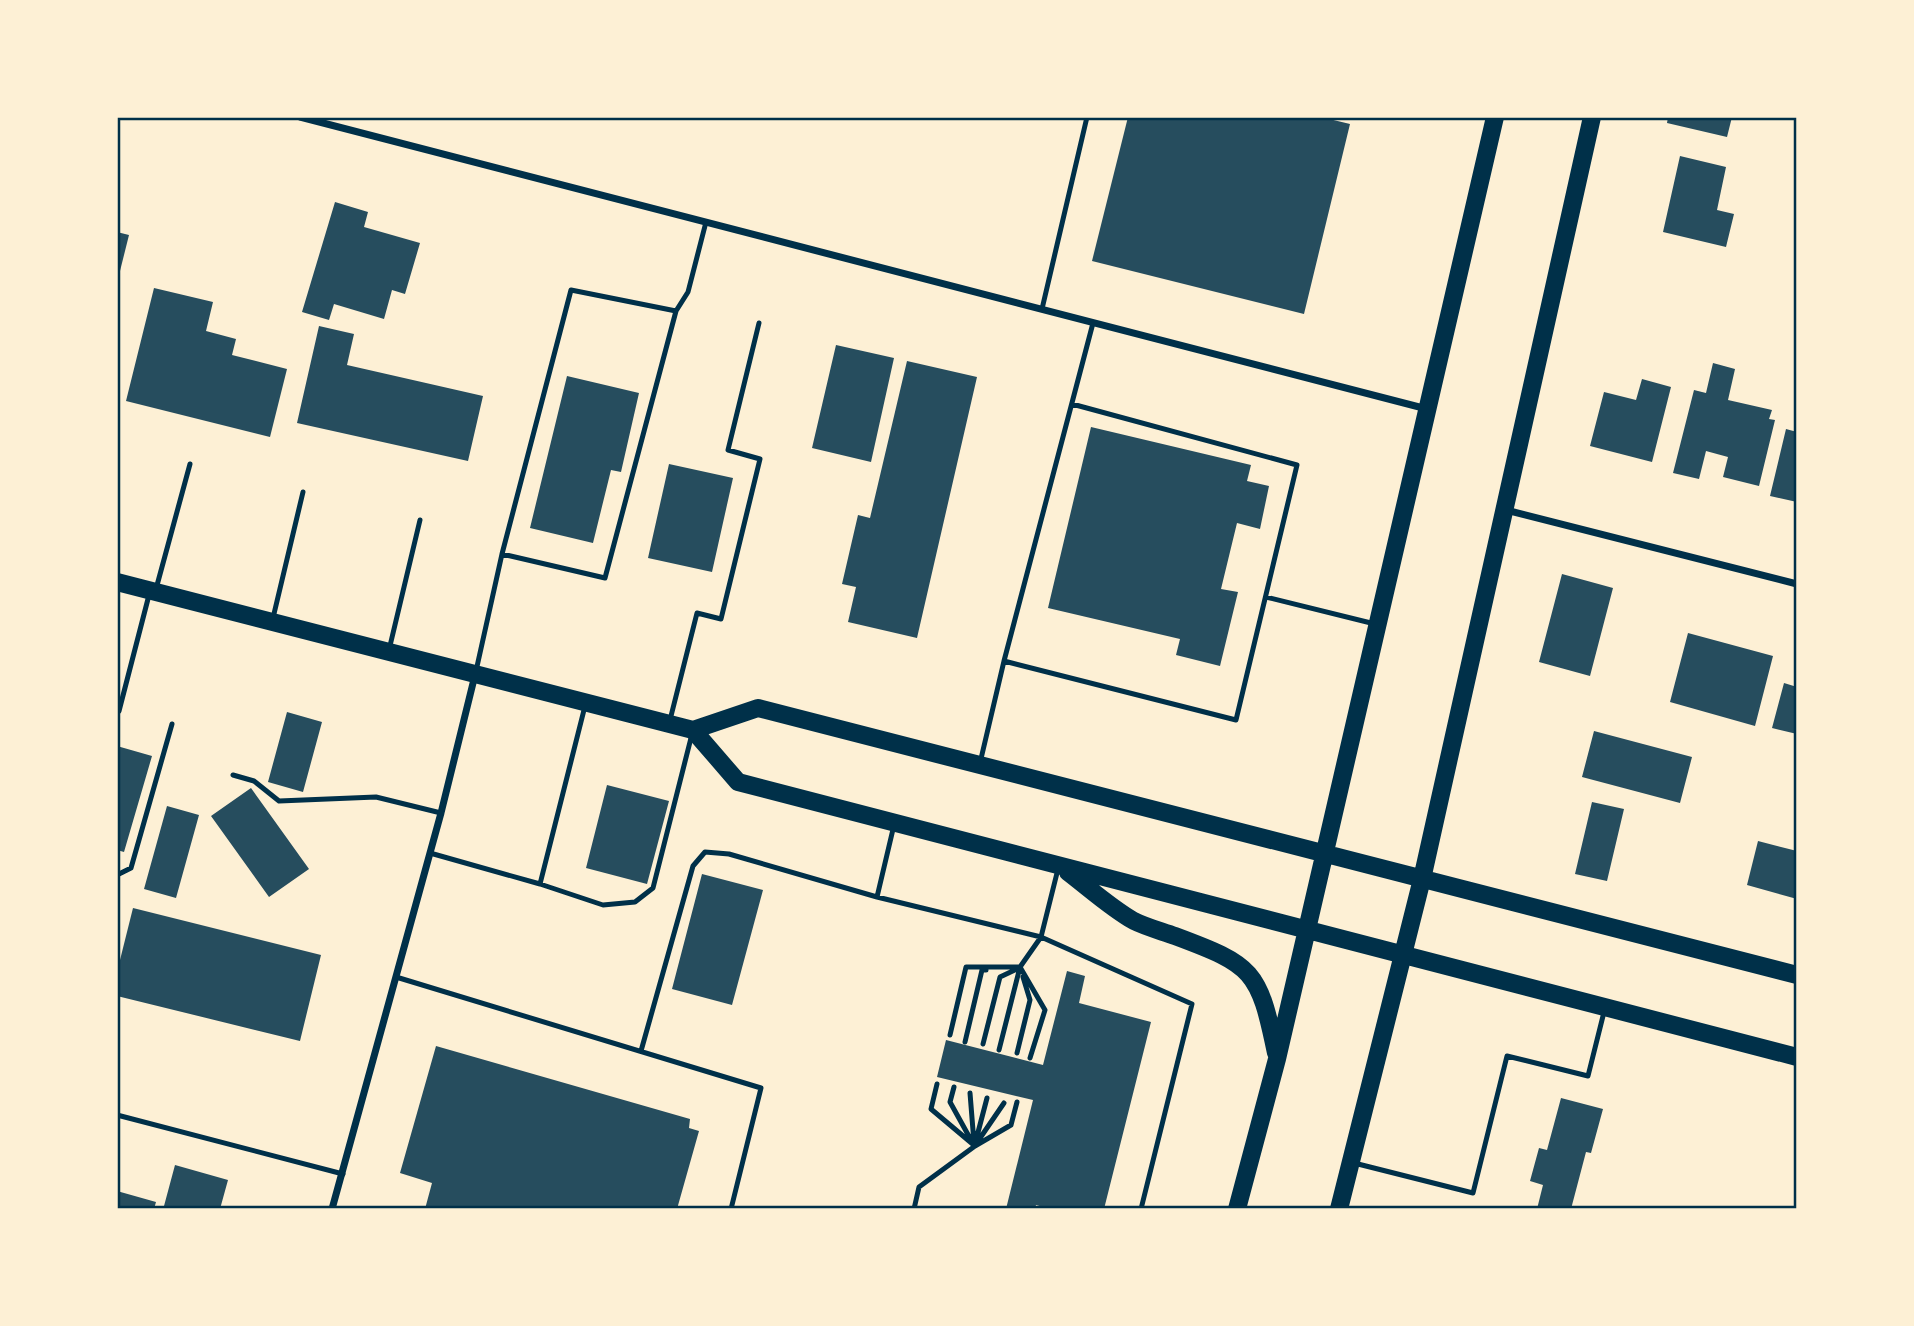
<svg xmlns="http://www.w3.org/2000/svg" width="1914" height="1326" font-family="Barlow,sans-serif">
<rect width="100%" height="100%" fill="#fdf0d5"/>
<path fill="#264d5e" d="M1128,117h193l29,7 -46,190 -212,-53z
M1668,117h64l-5,20 -60,-14z
M1680,156l46,11 -9,43 17,4 -8,33 -63,-15z
M335,202l33,10 -4,15 56,16 -15,51 -13,-4 -8,29 -50,-15 -5,16 -27,-8z
M117,232l12,3 -11,44h-1z
M154,288l59,14 -7,29 30,8 -4,16 55,14 -17,68 -144,-36z
M319,326l35,8 -7,31 136,31 -15,65 -171,-38z
M836,345l58,13 -23,104 -59,-14z
M907,361l70,16 -60,261 -69,-16 8,-35 -14,-3 16,-69 12,3z
M1713,363l22,6 -7,31 44,10 -3,9 6,1 -16,66 -36,-9 5,-20 -22,-6 -7,28 -26,-6 21,-83 12,3z
M567,376l72,17 -18,79 -10,-2 -18,73 -63,-15z
M1642,379l29,8 -19,75 -62,-16 14,-54 32,8z
M1091,427l160,38 -4,16 22,5 -9,43 -23,-6 -16,66 17,3 -18,74 -44,-11 4,-16 -132,-31z
M1786,429l11,3v70l-27,-6z
M669,464l64,14 -21,94 -64,-14z
M1562,574l51,14 -23,88 -51,-14z
M1688,633l85,23 -18,70 -85,-24z
M1784,683l13,4v47l-25,-6z
M287,712l35,10 -19,70 -35,-10z
M1594,731l98,26 -12,46 -98,-26z
M117,746l35,10 -28,96 -7,-2z
M607,785l62,16 -22,83 -61,-16z
M251,788l58,81 -40,28 -58,-81z
M1592,802l32,7 -17,72 -32,-7z
M167,806l32,9 -23,83 -32,-9z
M1758,841l39,10v48l-50,-14z
M702,874l61,16 -31,115 -60,-16z
M133,908l188,47 -21,86 -183,-45v-24z
M1067,971l18,5 -6,27 72,19 -47,187h-54l-14,-4 -1,4h-29l27,-109 -96,-23 9,-37 97,25z
M436,1046l254,73 -1,9 10,3 -22,78h-252l7,-26 -32,-10z
M1561,1098l42,11 -12,44 -5,-1 -15,57h-34l6,-24 -13,-4 9,-33 8,2z
M175,1165l53,15 -8,29h-49l-7,-3z
M117,1191l39,11 -2,7h-37z"/>
<g fill="none" stroke-linecap="round" stroke-linejoin="round">
<path stroke="#003049" stroke-width="5" d="M1042,309l45,-192
M1072,404l225,61 -61,255 -232,-59 89,-338
M502,554l103,24 71,-267 12,-19 18,-70
M156,589l34,-125
M1266,597l109,27
M273,618l30,-126
M389,650l31,-130
M476,671l26,-117 69,-264 105,21
M119,711l30,-116
M670,720l27,-107 24,6 39,-160 -32,-9 31,-127
M980,763l24,-102
M233,775l21,6 25,20 97,-4 65,16
M430,853l110,31 45,-178
M117,875l14,-7 41,-144
M540,884l63,21 32,-3 18,-14 39,-154
M877,897l17,-72
M1020,967l25,43 -15,48
M396,977l365,111 -30,121
M950,1035l16,-68h54
M965,1042l17,-72h4
M983,1044l17,-67 17,-8
M999,1050l21,-83 21,-30 17,-68
M641,1051l52,-185 12,-14 24,2 148,43 164,40 151,67 -51,205
M1017,1053l13,-53 -7,-23
M937,1084l-6,25 44,37
M954,1087l-4,15 21,38
M970,1093l4,50
M117,1115l226,59
M976,1140l11,-42
M976,1144l28,-41
M1354,1163l119,30 34,-137 81,20 16,-64
M914,1209l5,-22 56,-41 36,-21 6,-23"/>
<path stroke="#003049" stroke-width="7" d="M300,117l1127,292
M1506,510l291,74
M332,1209l109,-396 34,-138"/>
<path stroke="#003049" stroke-width="18" d="M117,582l576,148 45,52 1059,275
M693,730l65,-22 1039,267
M1068,872c21,16 43,36 66,49 12,6 27,10 41,15 78,29 84,34 101,117
M1237,1209l40,-150 218,-942
M1339,1209l83,-330 170,-762"/>
</g>
<rect width="1914" height="1326" fill="none" stroke="#fdf0d5" stroke-width="238"/>
<rect x="119" y="119" width="1676" height="1088" fill="none" stroke="#003049" stroke-width="2.5"/>
</svg>
